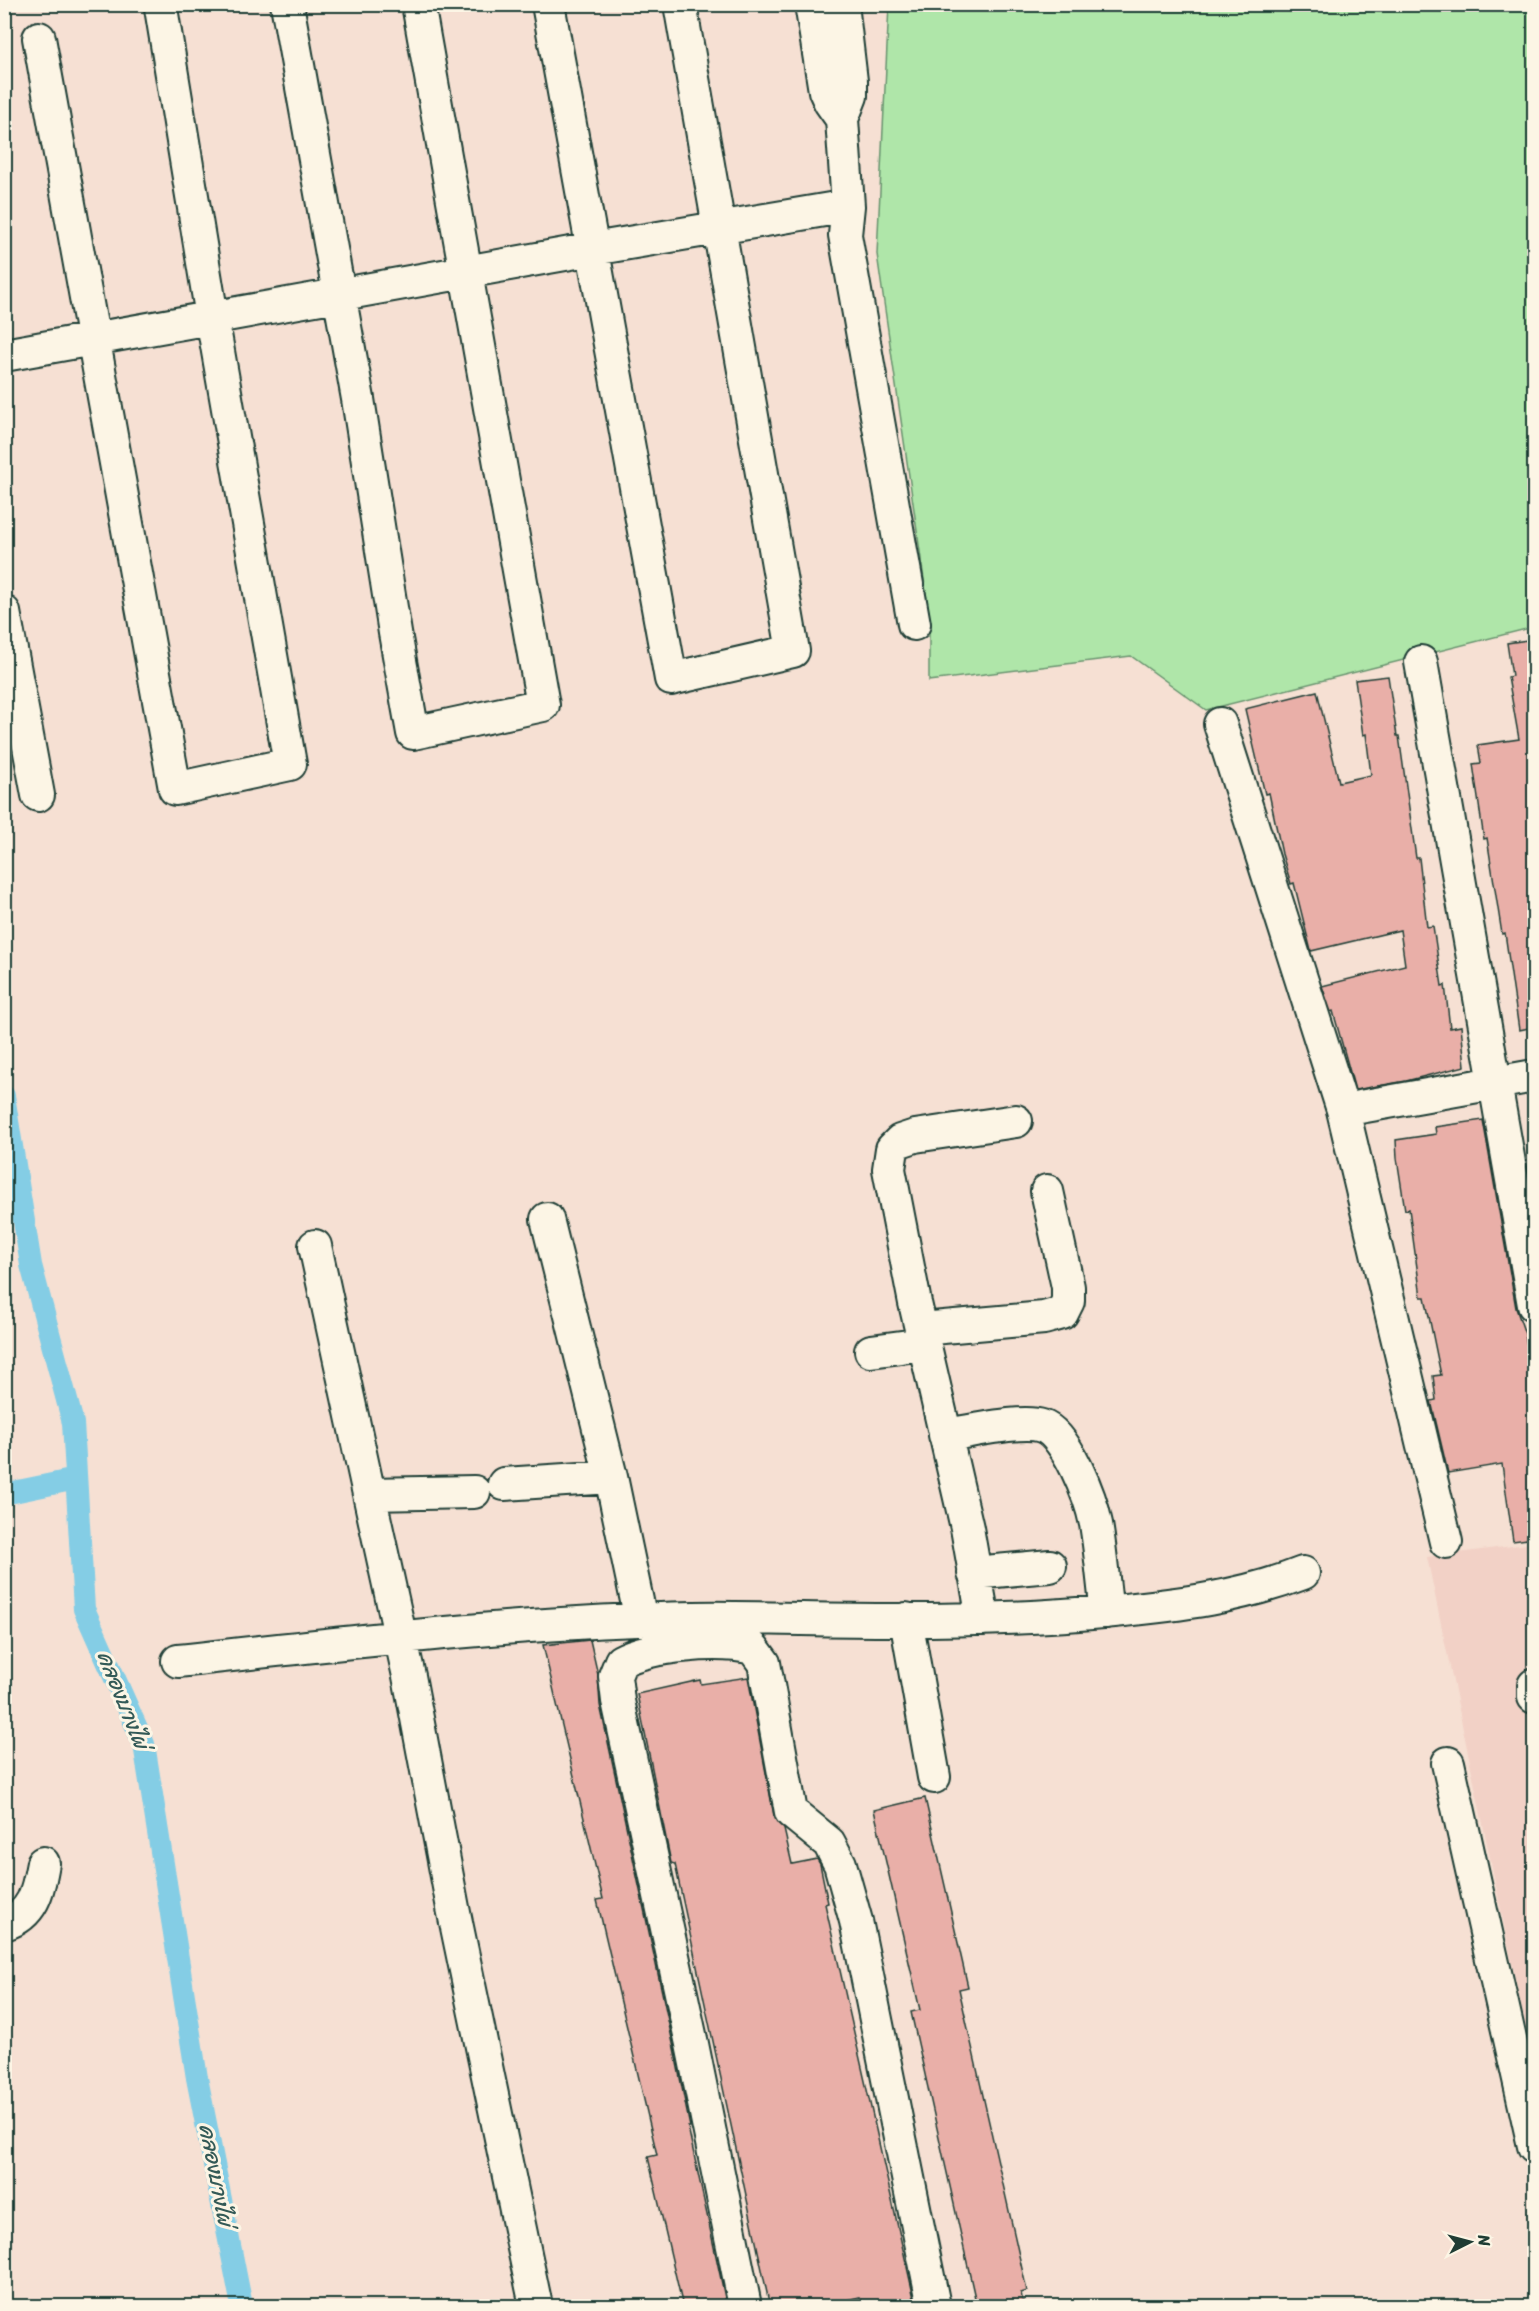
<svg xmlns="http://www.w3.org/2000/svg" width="1539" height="2311" font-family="Sriracha,'Playpen Sans Thai',sans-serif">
<rect width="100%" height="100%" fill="#f6e0d3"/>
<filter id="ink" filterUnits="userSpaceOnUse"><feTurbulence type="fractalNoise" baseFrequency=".0167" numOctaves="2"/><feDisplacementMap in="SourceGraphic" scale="12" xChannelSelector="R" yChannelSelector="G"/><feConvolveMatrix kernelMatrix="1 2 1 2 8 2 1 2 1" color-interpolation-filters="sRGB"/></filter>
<g filter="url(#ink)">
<path fill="#f2d1c6" d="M1534,1543v525l-107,-511z"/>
<path fill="#afe6a9" stroke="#67926e" stroke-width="1.5" d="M889,5h645v622l-328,83 -75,-54 -202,25v-67l-52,-360z"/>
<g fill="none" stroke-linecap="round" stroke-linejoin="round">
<path stroke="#84cde5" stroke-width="22" d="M4,1096l27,169 42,158 11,186 60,135 53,334 45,228
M4,1494l72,-15"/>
</g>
<path fill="#e9afa8" stroke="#1f3d34" stroke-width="1.5" d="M1534,639v388l-15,3 -14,-97 -3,1 -15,-96 -3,1 -11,-75 8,-1 -3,-18 41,-6 -11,-62 4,-1 -5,-33z
M1388,676l9,60h2l17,122h3l8,69 6,-1 9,60 3,-1 5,43 11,-2 4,40 -59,15 -51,9 -22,-79 -2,1 -9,-26 83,-21 -5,-35 -89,21 -17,-68 -3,1 -9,-30 -13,-61 -4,1 -20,-85 72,-18 22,91 32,-7 -5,-41 -3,1 -8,-55z
M1483,1120l33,188 9,26 9,54v150l-21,3 -11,-77 -54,9 -17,-72 5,-1 -3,-24 8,-1 -16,-78h-4l-12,-88 -4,1 -8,-52 -1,-18 40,-6 -1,-7z
M590,1640l8,35 2,30 74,343 16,79h-2l39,180h-44l-35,-150 9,-2 -60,-255 6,-1 -60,-254z
M748,1677l26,139 10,13 8,35 25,-5 3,5 8,39 -3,1 91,403h-53l-3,-10 -44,10h-46l-95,-443 -4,-1 -34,-169 63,-14 1,4z
M925,1798l43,189 -9,2 68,302 -6,2 3,14h-47l-66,-295 9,-2 -46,-200z"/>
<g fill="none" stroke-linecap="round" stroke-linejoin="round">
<defs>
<path id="minor" d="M287,4l71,395 37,234 18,100 130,-28 -125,-701
M548,4l123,675 122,-28 -113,-647
M811,4l14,87 5,11 12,17 9,-23v-15l-9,-77
M39,38l136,751 115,-25 -78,-447 -51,-309
M848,206l-3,29 69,389
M4,355l589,-106 255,-43 -6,-87
M4,612l34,183
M1421,662l113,643
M1220,724l123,386 103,432
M1343,1110l191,-34
M547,1219l64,258 30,143
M315,1246l54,248
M921,1329l123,-11 18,-5 6,-12v-14l-21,-96
M871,1351l53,-7
M945,1435c24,-3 76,-16 97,-9 25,8 49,73 54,98 5,29 7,59 11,88
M504,1484l107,-7
M474,1492l-105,2 40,182 44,232 83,398
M974,1573l76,-7
M906,1619l28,158
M983,1619l-16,-91 -52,-225 -26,-134 3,-20 8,-8 15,-5 101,-15
M178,1661c172,-19 343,-39 516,-43 36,-1 72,1 108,1 104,2 208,2 312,-8 64,-6 128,-14 189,-38
M1534,1685v12
M1448,1763l86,383
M4,1924c30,-9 34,-34 39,-61
M745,2306l-53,-262 -74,-343 -3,-25 6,-15c31,-16 98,-21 132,-13l11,15 27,149 38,31 11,21 16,57 78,385"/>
</defs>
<use href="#minor" stroke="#1f3d34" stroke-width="36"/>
<use href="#minor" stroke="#fcf5e5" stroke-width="32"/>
</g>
</g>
<g text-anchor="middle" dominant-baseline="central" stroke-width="6" stroke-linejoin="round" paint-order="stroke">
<g font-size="21" font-style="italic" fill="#335a57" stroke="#fcf5e5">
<text transform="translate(123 1700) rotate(68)">คลองบางไผ่</text>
<text transform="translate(216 2175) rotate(79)">คลองบางไผ่</text>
</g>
</g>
<rect width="1539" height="2311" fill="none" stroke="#fcf5e5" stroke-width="24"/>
<rect x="12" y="12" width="1515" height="2287" fill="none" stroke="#1f3d34" stroke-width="2" filter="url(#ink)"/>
<g transform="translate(1470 2242) rotate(84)" stroke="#fcf5e5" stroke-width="4.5" paint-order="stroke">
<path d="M0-4.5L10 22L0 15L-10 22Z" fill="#1f3d34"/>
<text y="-9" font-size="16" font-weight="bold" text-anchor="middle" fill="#1f3d34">N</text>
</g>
</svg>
